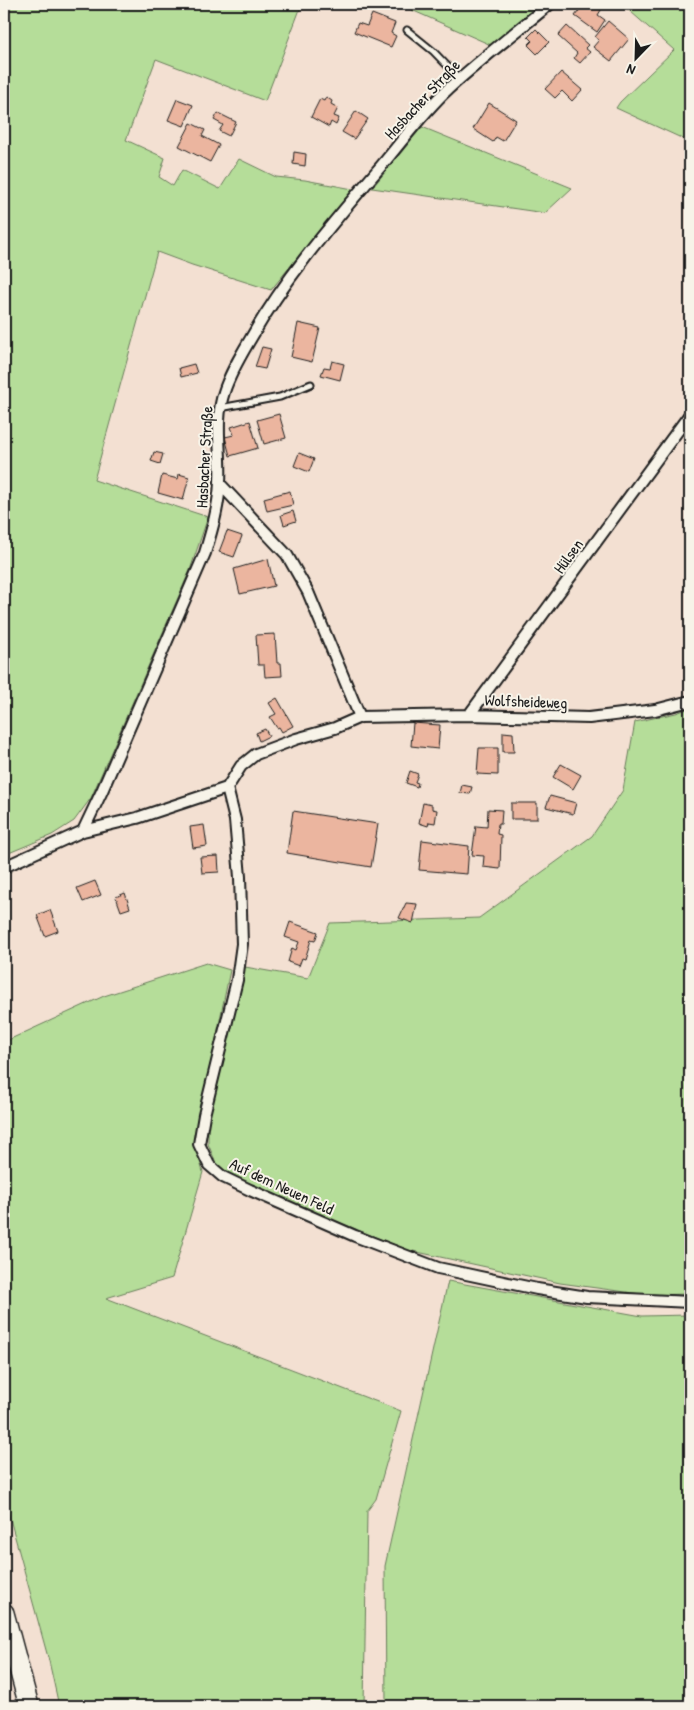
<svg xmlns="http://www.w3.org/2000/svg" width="694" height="1710" font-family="'Patrick Hand',sans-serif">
<rect width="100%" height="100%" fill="#f3e0d2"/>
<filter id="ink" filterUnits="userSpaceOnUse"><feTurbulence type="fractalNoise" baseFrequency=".02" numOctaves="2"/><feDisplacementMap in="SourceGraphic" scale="10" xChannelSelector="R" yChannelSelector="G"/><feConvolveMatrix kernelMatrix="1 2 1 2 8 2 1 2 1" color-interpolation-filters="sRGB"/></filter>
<g filter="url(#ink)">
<path fill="#b5dd99" stroke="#687c5a" d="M4,4h298l-37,97 -109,-42 -30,81 39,18 -6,19 14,9 9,-16 38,19 19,-30 37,18 29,3 48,9 -82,101 -79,-25 -35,-13 -63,228 114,37 -18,53 -99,228 -17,23 -22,14 -48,20z
M398,4h159l-57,45z
M622,4h68v138l-74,-34 4,-6 54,-52z
M422,127l150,61 -27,25 -173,-25z
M690,708v586l-42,1 -88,-12 -152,-33 -150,-60 -27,-14 -14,-11 -9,-21v-28l37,-149 63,11 22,-55 149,-5 113,-82 31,-46 12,-68 41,-9z
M206,963l24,7 -33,163v18l6,21 -31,106 -66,20 295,113 -25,88 -9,12 -3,195h-305l-10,-45 -45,-164v-455l100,-46z
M448,1281l194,35 48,-1v391h-304l-1,-140z"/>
<path fill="#ebb59f" stroke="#1c1c1c" d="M584,4h8l9,6 -3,5 7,5 -8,12 -22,-16z
M372,14l23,9 -4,10 5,3 -5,11 -37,-15 4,-9 9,3z
M608,21l21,18 -18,22 -18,-14 6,-7 -4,-3z
M567,26l21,19 -3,3 5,4 -10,11 -6,-5 3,-5 -19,-17z
M536,29l13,13 -12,12 -9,-9 4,-4 -4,-4z
M561,72l21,18 -10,11 -10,-10 -7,7 -10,-9z
M326,97l6,4 -1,3 7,4 -4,8 5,2 -3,7 -5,-3 -2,5 -18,-10 9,-18 4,2z
M177,99l16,6 -9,21 -16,-6z
M489,103l27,17 -13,21 -7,-4 -3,5 -20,-13z
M356,111l12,8 -14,20 -12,-7z
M218,113l18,9 -7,14 -10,-5 4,-6 -9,-5z
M191,123l14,7 -3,6 17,9 -9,17 -31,-16z
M294,152l12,2 -1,12 -12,-2z
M298,323l22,5 -8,34 -21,-5z
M262,347l9,2 -6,20 -10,-2z
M332,361l12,3 -4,16 -19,-5 3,-8 6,1z
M194,364l3,9 -16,4 -2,-9z
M279,414l7,24 -22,6 -7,-24z
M250,421l8,27 -28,8 -5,-19 9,-2 -3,-8z
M154,452l9,2 -3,10 -9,-3z
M299,453l15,6 -5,13 -15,-6z
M179,474l10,3 -6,23 -25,-7 4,-18 16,4z
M290,491l3,14 -26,6 -3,-13z
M293,511l3,10 -12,4 -3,-10z
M227,531l15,5 -8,21 -15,-5z
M268,559l6,27 -34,8 -6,-25z
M275,634l2,29h4l1,13 -17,1 -1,-12h-6l-2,-30z
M277,698l16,28 -11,6 -3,-5 -2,1 -7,-11 6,-3 -7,-11z
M413,723l27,2 -2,24 -27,-3z
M265,729l4,7 -10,5 -3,-8z
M503,732l10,1 1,19h-11z
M479,748h19v27l-21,-1z
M561,764l20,11 -8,14 -20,-12z
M410,771l8,3 -3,8 3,1 -1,4 -11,-4z
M462,785l10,2 -2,7 -10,-1z
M550,796l26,7 -3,11 -27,-7z
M423,803l9,2v4l5,1 -2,13 -6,-1 -1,4 -9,-3z
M511,803h26v16h-26z
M488,809l14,1 -1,14h-3l-1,10 4,1 -1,34 -17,-2 1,-11 -12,-1 4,-29 11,1z
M293,811l85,13 -7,43 -84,-14z
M204,825l3,21 -14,2 -3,-21z
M422,840l47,6 -2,28 -48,-4z
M218,856l1,16 -17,1 -2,-16z
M95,881l6,14 -18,7 -6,-14z
M125,893l5,15 -9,3 -5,-14z
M406,903l11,1 -4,19 -14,-5z
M50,910l8,21 -13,5 -8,-21z
M290,922l28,10 -3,9 -4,-1 -6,19 -3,-1 -3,8 -11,-4 4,-14 4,2 3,-8 -14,-5z"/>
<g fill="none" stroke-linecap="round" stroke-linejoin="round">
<defs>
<path id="lane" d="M407,30l26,21 27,28
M220,408l60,-11 31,-13"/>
<path id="street" d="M220,484l67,71 21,37 52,125
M469,715l221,-301
M227,788l8,32 5,57 2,67 -5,36 -33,135 -5,29 10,21 14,12 27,13 105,46 83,32 99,21 50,8 103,5
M83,831l19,-40 103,-238c7,-23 14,-47 15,-71 2,-30 -6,-60 4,-90 6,-19 17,-37 27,-54 35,-61 80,-113 125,-166 24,-28 46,-59 72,-83 33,-30 68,-57 102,-85
M4,867l79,-36 54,-13 90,-30 14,-22 15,-12 40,-15 39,-11 25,-11 109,-2 120,3 66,-8 35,-9"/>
<path id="highway" d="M4,1613l25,93"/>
</defs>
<use href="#lane" stroke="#1c1c1c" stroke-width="9"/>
<use href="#street" stroke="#1c1c1c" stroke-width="14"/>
<use href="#highway" stroke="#1c1c1c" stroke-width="22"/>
<use href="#lane" stroke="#f7f3e8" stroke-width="5"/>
<use href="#street" stroke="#f7f3e8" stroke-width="10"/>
<use href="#highway" stroke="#f7f3e8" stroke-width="19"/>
</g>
</g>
<g text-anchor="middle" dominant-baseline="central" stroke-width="4" stroke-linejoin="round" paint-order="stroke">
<g font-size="16" fill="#1c1c1c" stroke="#f7f3e8">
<text transform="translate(422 99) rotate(-47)">Hasbacher Straße</text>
<text transform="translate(204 457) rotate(-87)">Hasbacher Straße</text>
<text transform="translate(568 556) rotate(-54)">Hülsen</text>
<text transform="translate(526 701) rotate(2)">Wolfsheideweg</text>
<text transform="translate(282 1186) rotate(25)">Auf dem Neuen Feld</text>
</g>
</g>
<rect width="694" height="1710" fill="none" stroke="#f7f3e8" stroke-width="20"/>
<rect x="10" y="10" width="674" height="1690" fill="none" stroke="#1c1c1c" stroke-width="2" filter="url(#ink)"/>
<g transform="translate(636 58) rotate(203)" stroke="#f7f3e8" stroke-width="4" paint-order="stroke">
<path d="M0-4L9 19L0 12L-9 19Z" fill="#1c1c1c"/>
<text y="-8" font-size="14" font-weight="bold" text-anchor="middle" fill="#1c1c1c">N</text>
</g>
</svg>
